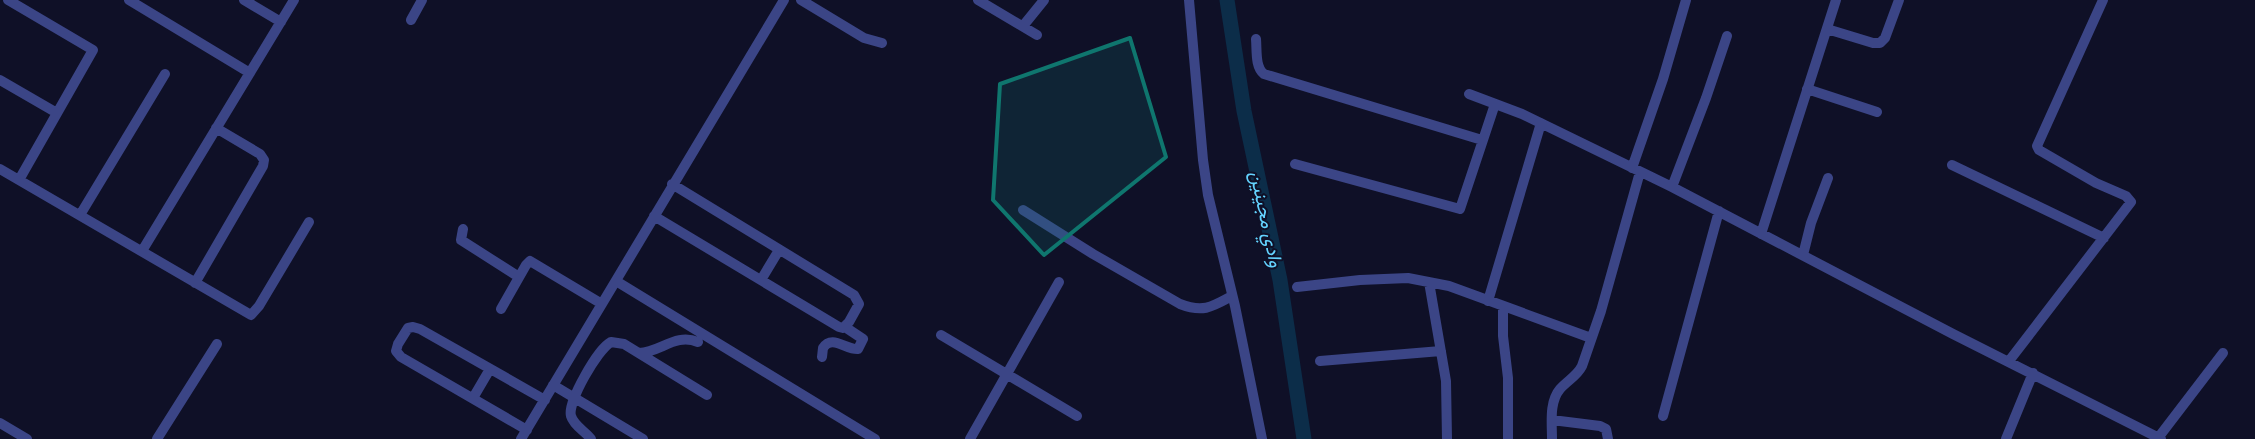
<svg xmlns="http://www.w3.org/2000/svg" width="2255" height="439" font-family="Mulish,Vazirmatn,sans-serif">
<rect width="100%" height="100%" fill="#0f1027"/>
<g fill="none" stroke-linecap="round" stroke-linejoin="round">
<path stroke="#0c2d49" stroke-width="15" d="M1227,0l17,111 36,169 24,159"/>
<path stroke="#3b4586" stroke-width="10" d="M8,0l85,50 -74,130
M129,0l121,73
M244,0l37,22
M801,0l63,38 18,5
M978,0l59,35
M1189,0l14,160 5,35 27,111 27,133
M411,20l11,-20
M1023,26l21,-26
M1827,29l46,14h7l5,-5 14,-38
M1256,39c1,12 -1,28 8,35l218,66
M0,80l57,33
M1807,89l70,23
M1469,94l53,20 150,73 281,147 208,105
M1295,164l165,45 35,-105
M1952,165l152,73
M1632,168l31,-89 23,-79
M0,169l251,146 8,-9 50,-84
M1672,187l34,-89 21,-62
M1023,210l70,44 87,50c23,9 32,3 52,-8
M80,215l85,-141
M654,216l185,111 4,1 6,-6 10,-18 -5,-9 -182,-111
M463,229l-2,11 58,37
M1761,234l75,-234
M142,251l152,-251
M1803,255l8,-32 17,-45
M761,280l18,-30
M616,281l259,158
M1429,282l17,99 1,58
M195,283l68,-117 1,-6 -4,-6 -44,-26
M1297,287l63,-7 48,-2 41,8 142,52
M1488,301l53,-178
M1503,307v29l5,42v61
M501,309l25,-44 4,-4 72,43
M941,335l136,81
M639,353c22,-1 36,-20 59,-11
M822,357l1,-9c9,-14 23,2 35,1l5,-10 -18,-12
M1320,361l121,-10
M2009,361l122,-159 -5,-6 -30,-13 -57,-33 -2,-4 66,-146
M553,385l90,54
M473,398l17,-29
M1663,416l56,-205
M1552,420l48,6 6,3 2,10
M0,423l27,16
M527,430l-126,-73 -5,-6 2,-7 10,-16 5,-1 7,2 125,71
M2158,438l65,-85
M157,439l60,-95
M521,439l263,-439
M591,439c-6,-8 -17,-13 -20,-23 -4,-14 27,-67 40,-74l13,2 83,51
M970,439l89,-157
M1552,439c0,-16 -3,-37 8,-50 8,-9 17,-13 22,-23l19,-55 39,-139
M2006,439l27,-66"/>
</g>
<path fill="#0f766e" fill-opacity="0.2" stroke="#0f766e" stroke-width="4" stroke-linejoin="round" d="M1130,38l36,119 -122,98 -51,-55 7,-116z"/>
<g text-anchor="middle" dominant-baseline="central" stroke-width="4" stroke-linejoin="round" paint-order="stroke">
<g font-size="19" font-style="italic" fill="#64d3ff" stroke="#0f1027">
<text transform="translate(1267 219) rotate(78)">وادي مجينين</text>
</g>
</g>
</svg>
